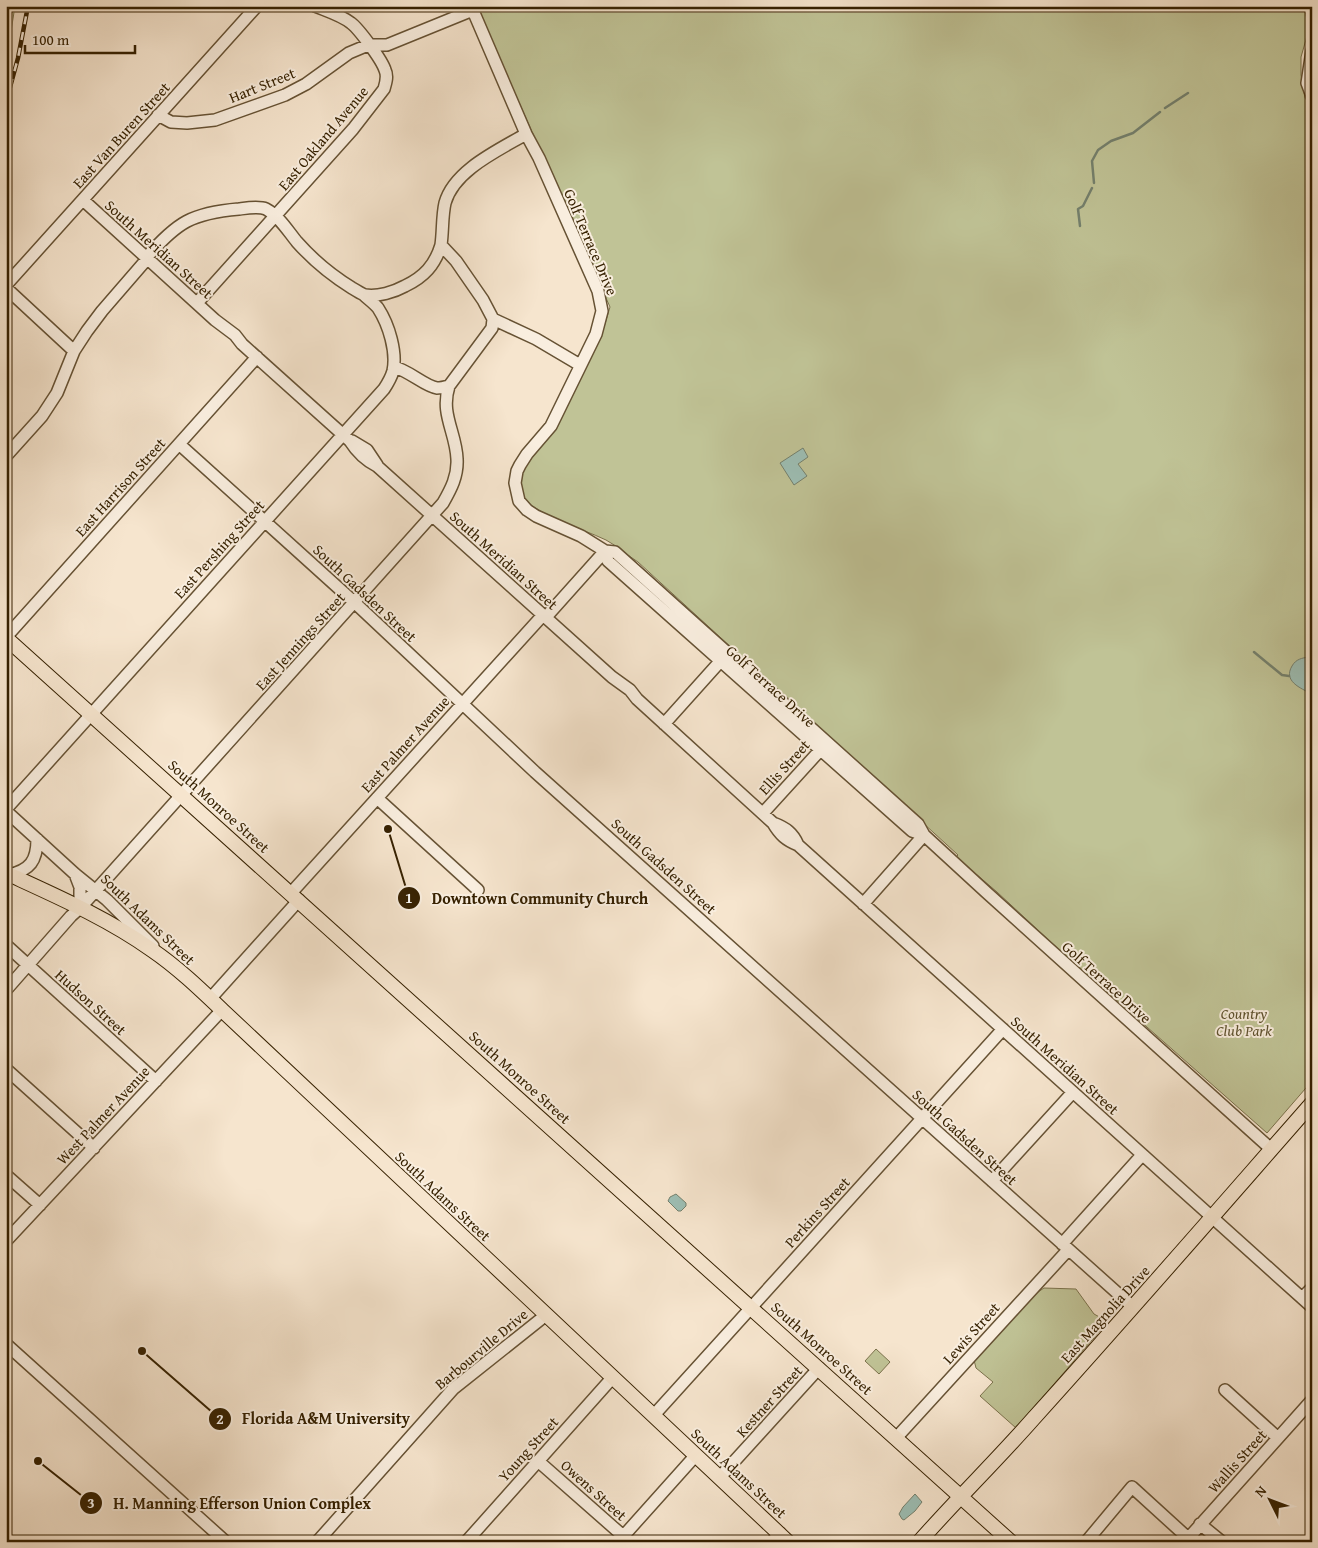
<svg xmlns="http://www.w3.org/2000/svg" width="1318" height="1548" font-family="'Gentium Book Plus',serif">
<rect width="100%" height="100%" fill="#f6e5ce"/>
<filter id="stains"><feTurbulence type="fractalNoise" baseFrequency=".004" numOctaves="4"/><feColorMatrix values="0 0 0 0 .2 0 0 0 0 .09 0 0 0 0 .02 0 0 0 .5 -.17"/></filter>
<radialGradient id="worn" r=".72"><stop offset=".6" stop-color="#630" stop-opacity="0"/><stop offset="1" stop-color="#630" stop-opacity=".3"/></radialGradient>
<path fill="#c0c396" stroke="#7b724c" d="M6,6h9l-9,57z
M476,6h828l5,23 -8,28v18l4,23 7,10v973l-45,52 -154,-136 -17,-13 -99,-92 -41,-35 2,-2 -320,-293c-11,-7 -21,-16 -32,-22 -28,-13 -59,-21 -83,-41l-2,-13 1,-13 6,-14 26,-31 50,-101 6,-20z
M1044,1288l32,1 18,25 9,5 2,6 -89,103 -36,-32 13,-14 -17,-14 -2,-8 55,-62z
M876,1349l14,13 -11,12 -14,-13z"/>
<path fill="#9dbfb5" stroke="#74806d" d="M803,448l5,9 -10,7 9,12 -13,9 -14,-22z
M1309,657l3,1v36c-12,-6 -29,-13 -20,-28 4,-7 10,-8 17,-9z
M676,1194l10,9v3l-5,5h-3l-10,-10 2,-4z
M915,1494l7,8 -7,9 -11,9 -2,-1 -3,-5 4,-7z"/>
<g fill="none" stroke-linecap="round" stroke-linejoin="round">
<path stroke="#74806d" stroke-width="2.5" d="M1165,108l23,-15
M1094,183l-2,-22 6,-11 13,-9 22,-8 27,-21
M1080,226l-2,-17 5,-3 9,-18
M1254,652l28,23 7,1"/>
<defs>
<path id="minor" d="M471,6l55,128 13,24 59,133 4,20 -6,23 -45,92 -24,28 -7,11 -3,6 -2,12 4,18 8,9 9,6 45,20 24,15 10,1 303,272 6,11 62,57 285,257
M1312,51l-5,32 5,13
M158,115l13,7 16,1 28,-3 70,-25 21,-11 43,-31 19,-8h19l86,-35
M526,134c-27,16 -72,36 -81,69 -3,13 -2,28 -4,42l15,16 27,39 10,19 43,20 44,26
M83,200l132,120 20,15 7,9 108,97c7,11 15,19 27,25l235,211 18,13 7,9 136,124c7,12 13,17 25,22l514,462
M146,258c31,-36 46,-45 93,-49 8,-1 20,-3 27,0 13,7 22,22 31,33 16,18 34,33 55,46 4,2 9,6 13,7 13,2 29,-3 40,-9 19,-9 30,-21 36,-41
M6,285l251,-279
M6,288l68,63
M197,303l156,-174 31,-40c2,-7 4,-13 1,-19 -3,-10 -26,-41 -34,-47 -10,-8 -24,-12 -36,-17
M394,367c14,3 32,20 43,21 4,0 8,-1 12,-2l43,-58 1,-9
M352,441l15,9 10,15
M179,444l175,158 181,170 598,535
M6,456l36,-40 15,-23 17,-42 13,-20 15,-20 45,-52
M605,551l3,10 304,270 12,4
M546,617l59,-66
M6,637l251,-280
M664,724l61,-68
M377,798l101,92
M6,809l378,-420c4,-6 7,-11 9,-18 4,-19 -4,-46 -15,-63 -4,-5 -10,-9 -14,-13
M6,811l69,63 32,26 46,46
M763,813l61,-67
M773,823c13,5 20,10 25,22
M75,874l5,13v21
M9,875c21,-5 28,-14 28,-36
M291,893l252,-278
M863,904l61,-69
M6,945l150,136
M6,990l65,-74 9,-8 363,-405c8,-14 15,-27 14,-44 -1,-27 -17,-45 -8,-73
M210,999l89,-99
M6,1069l88,79
M6,1175l34,30
M992,1181l81,-89
M6,1241l216,-231
M1062,1244l80,-89
M1302,1298l10,-10
M6,1344l220,198
M1225,1390l53,48
M654,1415l349,-386
M897,1437l171,-187
M538,1461l92,81
M720,1477l99,-109
M1200,1524l22,18
M619,1541l77,-86
M317,1542l136,-153 93,-74
M466,1542l147,-165
M772,1542l8,-9
M1086,1542l46,-55 56,51
M1185,1542l127,-142"/>
<path id="major" d="M6,638l1005,904
M6,873c50,23 101,45 146,77 25,17 48,39 70,60l566,532
M919,1542c37,-42 77,-81 114,-123 94,-104 186,-210 279,-316"/>
</defs>
<use href="#minor" stroke="#665234" stroke-width="14"/>
<use href="#major" stroke="#362101" stroke-width="16"/>
<use href="#minor" stroke="#f9eedf" stroke-width="11"/>
<use href="#major" stroke="#f6e5ce" stroke-width="14"/>
<defs>
<path id="rail" d="M6,102l12,-44 10,-52"/>
</defs>
<use href="#rail" stroke="#362101" stroke-width="4.5"/>
<use href="#rail" stroke="#f9eedf" stroke-width="2.5" stroke-dasharray="8" stroke-linecap="butt"/>
</g>
<g text-anchor="middle" dominant-baseline="central" stroke-width="4" stroke-linejoin="round" paint-order="stroke">
<g font-size="15" fill="#362101" stroke="#f9eedf">
<text transform="translate(262 85) rotate(-22)">Hart Street</text>
<text transform="translate(121 135) rotate(-48)">East Van Buren Street</text>
<text transform="translate(323 138) rotate(-50)">East Oakland Avenue</text>
<text transform="translate(591 242) rotate(67)">Golf Terrace Drive</text>
<text transform="translate(159 249) rotate(42)">South Meridian Street</text>
<text transform="translate(120 487) rotate(-48)">East Harrison Street</text>
<text transform="translate(219 549) rotate(-48)">East Pershing Street</text>
<text transform="translate(504 560) rotate(42)">South Meridian Street</text>
<text transform="translate(365 593) rotate(43)">South Gadsden Street</text>
<text transform="translate(300 641) rotate(-48)">East Jennings Street</text>
<text transform="translate(771 686) rotate(42)">Golf Terrace Drive</text>
<text transform="translate(405 744) rotate(-48)">East Palmer Avenue</text>
<text transform="translate(784 767) rotate(-48)">Ellis Street</text>
<text transform="translate(219 806) rotate(42)">South Monroe Street</text>
<text transform="translate(664 866) rotate(42)">South Gadsden Street</text>
<text transform="translate(148 919) rotate(44)">South Adams Street</text>
<text transform="translate(1107 982) rotate(42)">Golf Terrace Drive</text>
<text transform="translate(91 1002) rotate(42)">Hudson Street</text>
<text transform="translate(1065 1065) rotate(42)">South Meridian Street</text>
<text transform="translate(520 1077) rotate(42)">South Monroe Street</text>
<text transform="translate(103 1115) rotate(-47)">West Palmer Avenue</text>
<text transform="translate(965 1137) rotate(42)">South Gadsden Street</text>
<text transform="translate(443 1196) rotate(43)">South Adams Street</text>
<text transform="translate(817 1212) rotate(-48)">Perkins Street</text>
<text transform="translate(1105 1314) rotate(-48)">East Magnolia Drive</text>
<text transform="translate(971 1333) rotate(-48)">Lewis Street</text>
<text transform="translate(822 1348) rotate(42)">South Monroe Street</text>
<text transform="translate(481 1349) rotate(-40)">Barbourville Drive</text>
<text transform="translate(769 1401) rotate(-48)">Kestner Street</text>
<text transform="translate(528 1449) rotate(-48)">Young Street</text>
<text transform="translate(1237 1461) rotate(-48)">Wallis Street</text>
<text transform="translate(739 1473) rotate(43)">South Adams Street</text>
<text transform="translate(594 1490) rotate(42)">Owens Street</text>
</g>
<g font-size="15" font-style="italic" fill="#5f522e" stroke="#f9eedf">
<text x="1244" y="1013">Country<tspan x="1244" dy="17">Club Park</tspan></text>
</g>
</g>
<path fill="none" stroke="#362101" stroke-width="2" d="M388 829L409 898M142 1351L220 1419M38 1461L91 1503"/>
<g fill="#362101" stroke="#f9eedf" stroke-width="2">
<circle cx="388" cy="829" r="5"/>
<circle cx="142" cy="1351" r="5"/>
<circle cx="38" cy="1461" r="5"/>
<circle cx="409" cy="898" r="12"/>
<circle cx="220" cy="1419" r="12"/>
<circle cx="91" cy="1503" r="12"/>
</g>
<g font-size="15" text-anchor="middle" font-weight="bold" fill="#fff">
<text x="409" y="903">1</text>
<text x="220" y="1424">2</text>
<text x="91" y="1508">3</text>
</g>
<g font-size="16" text-anchor="middle" font-weight="bold" fill="#362101" stroke="#f9eedf" stroke-width="4" stroke-linejoin="round" paint-order="stroke">
<text x="540" y="904">Downtown Community Church</text>
<text x="326" y="1424">Florida A&amp;M University</text>
<text x="242" y="1509">H. Manning Efferson Union Complex</text>
</g>
<rect width="1318" height="1548" fill="none" stroke="#f6e5ce" stroke-width="25"/>
<rect x="8" y="8" width="1303" height="1533" fill="none" stroke="#362101" stroke-width="2.5"/>
<rect x="12" y="12" width="1293" height="1523" fill="none" stroke="#362101"/>
<g transform="translate(1270 1500) rotate(312)" stroke="#f9eedf" stroke-width="4" paint-order="stroke">
<path d="M0-4L9 19L0 12L-9 19Z" fill="#362101"/>
<text y="-8" font-size="14" font-weight="bold" text-anchor="middle" fill="#362101">N</text>
</g>
<path d="M25 45v8h110v-8" fill="none" stroke="#362101" stroke-width="2.5"/>
<text x="32" y="45" font-size="15" fill="#362101" stroke="#f9eedf" stroke-width="4" paint-order="stroke">100 m</text>
<rect width="100%" height="100%" filter="url(#stains)"/>
<rect width="100%" height="100%" fill="url(#worn)"/>
</svg>
